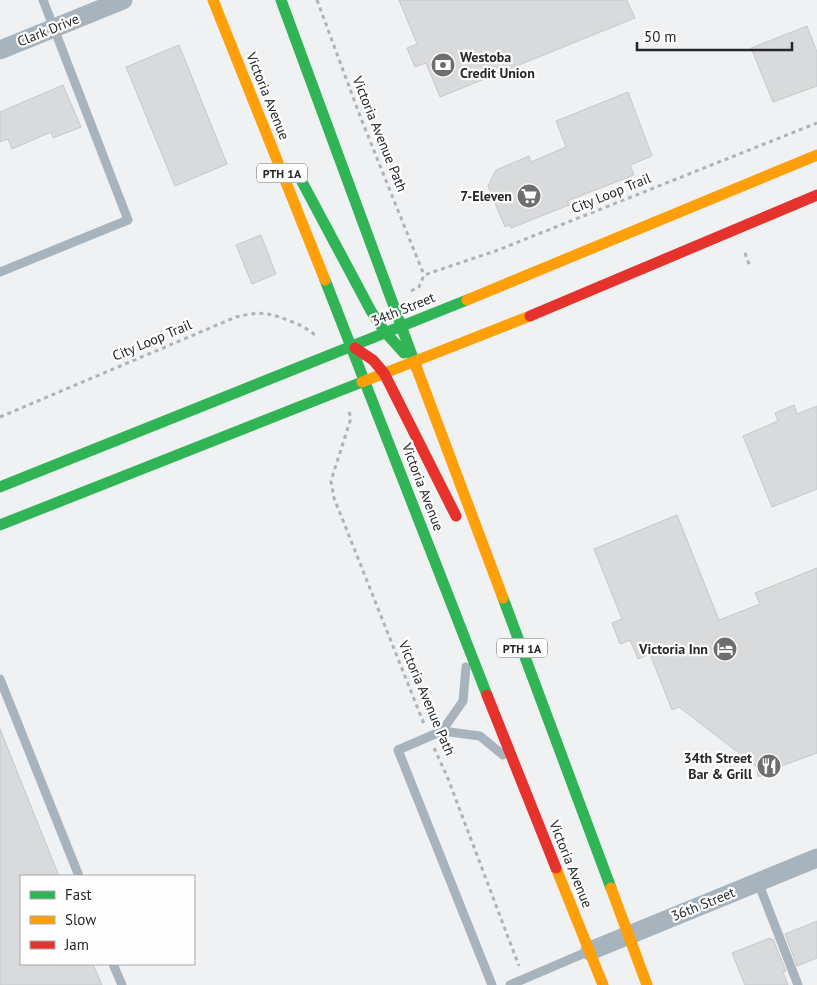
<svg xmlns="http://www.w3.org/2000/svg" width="817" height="985" font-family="'PT Sans',sans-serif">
<rect width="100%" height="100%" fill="#eff1f3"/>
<path fill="#d8dadb" stroke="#c6c8c9" d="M399,0h228l8,18 -195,79 -14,-34 -11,4 -8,-19 10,-4z
M807,26l10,26v34l-44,16 -22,-54z
M179,45l48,119 -52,22 -49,-119z
M63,85l18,42 -28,11 -2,-6 -39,17 -4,-10 -8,3v-30z
M628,92l24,64 -22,9 4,10 -67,26 2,4 -58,23 -2,-3 -4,2 -17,-41 8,-16 33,-14 2,6 35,-15 -10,-26z
M261,235l15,39 -24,10 -16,-39z
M794,405l3,9 20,-8v83l-45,18 -29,-71 35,-15 -3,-8z
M677,515l42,105 41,-16 -5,-11 62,-25v185l-41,15 -4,9 -14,-1 -1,-9 -78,-60 -7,3 -22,-56 -12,5 -8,-19 -10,4 -8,-21 10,-4 -28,-70z
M0,729l59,147h-38v88h72l9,21h-102z
M817,921v37l-20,8 -12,-32z
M770,938l1,2 2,-1 13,32 -3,1 5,13h-43l-13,-32z"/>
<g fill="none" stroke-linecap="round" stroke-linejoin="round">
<path stroke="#adb4b9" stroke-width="3" stroke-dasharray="4 4" stroke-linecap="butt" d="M317,0l43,116 64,159
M745,253l5,14
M411,291l8,-4 5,-12 74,-25 319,-127
M349,412l2,6 -20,63 3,17 90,226
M0,417l236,-100c10,-2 20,-5 31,-3 10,1 45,14 49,23
M434,748l13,28 72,190"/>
<path stroke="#a8b4bd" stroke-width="9" d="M0,272l128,-52 -85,-220
M0,679l79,197
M442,731l21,-30 3,-34
M758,882l40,103
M113,964l9,21
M492,985l-94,-235 44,-19 38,5 23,19
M510,985l77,-33"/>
<path stroke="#a8b4bd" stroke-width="19" d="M0,50l123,-50
M590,951l227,-93"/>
<path stroke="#30b455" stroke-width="11" d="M281,0l136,369
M300,178l71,133 14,21 19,21
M325,280l162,415
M0,487l467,-187
M0,525l362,-143
M503,598l108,290"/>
<path stroke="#ff9f0a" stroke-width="11" d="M213,0l112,280
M467,300l350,-145
M417,369l86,229
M362,382l168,-66
M556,868l47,117
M611,888l36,97"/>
<path stroke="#e5322d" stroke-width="11" d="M530,316l287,-121
M355,348l18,12 11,13 72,143
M487,695l69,173"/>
</g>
<defs>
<symbol id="bank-disc" viewBox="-11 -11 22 22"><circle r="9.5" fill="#6c6e6f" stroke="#fefeff"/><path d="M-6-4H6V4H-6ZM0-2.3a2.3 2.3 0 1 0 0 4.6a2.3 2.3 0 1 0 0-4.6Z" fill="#fff"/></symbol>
<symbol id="supermarket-disc" viewBox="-11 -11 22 22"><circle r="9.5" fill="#6c6e6f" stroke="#fefeff"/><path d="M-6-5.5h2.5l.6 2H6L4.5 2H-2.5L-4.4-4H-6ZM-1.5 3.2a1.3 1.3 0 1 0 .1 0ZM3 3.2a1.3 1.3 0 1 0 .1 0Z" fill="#fff"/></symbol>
<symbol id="hotel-disc" viewBox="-11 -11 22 22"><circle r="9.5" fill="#6c6e6f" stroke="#fefeff"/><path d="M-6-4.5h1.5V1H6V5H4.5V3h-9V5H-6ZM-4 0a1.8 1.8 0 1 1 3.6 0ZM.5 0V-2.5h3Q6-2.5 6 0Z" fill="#fff"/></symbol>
<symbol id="restaurant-disc" viewBox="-11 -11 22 22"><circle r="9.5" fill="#6c6e6f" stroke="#fefeff"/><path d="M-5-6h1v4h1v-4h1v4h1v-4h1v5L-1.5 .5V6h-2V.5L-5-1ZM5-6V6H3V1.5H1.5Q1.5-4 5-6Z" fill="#fff"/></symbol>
</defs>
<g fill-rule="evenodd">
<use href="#bank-disc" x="429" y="51" width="28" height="28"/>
<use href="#supermarket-disc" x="515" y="182" width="28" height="28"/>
<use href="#hotel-disc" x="711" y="635" width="28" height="28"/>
<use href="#restaurant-disc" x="755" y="752" width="28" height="28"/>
</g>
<g text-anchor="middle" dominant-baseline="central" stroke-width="4.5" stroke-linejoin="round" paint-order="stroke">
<g fill="#fefeff" stroke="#676868" stroke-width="1">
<rect x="257" y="163.5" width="50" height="19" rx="4"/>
<rect x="497" y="638.5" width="50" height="19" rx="4"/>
</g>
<g font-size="12" font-weight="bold" fill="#262728">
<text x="282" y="173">PTH 1A</text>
<text x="522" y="648">PTH 1A</text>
</g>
<g font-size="14" fill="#262728" stroke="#fefeff">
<text transform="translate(48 30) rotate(-22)">Clark Drive</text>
<text transform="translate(268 96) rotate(68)">Victoria Avenue</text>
<text transform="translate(380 134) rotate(68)">Victoria Avenue Path</text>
<text transform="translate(611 193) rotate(-22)">City Loop Trail</text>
<text transform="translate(403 309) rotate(-22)">34th Street</text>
<text transform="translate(152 340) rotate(-23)">City Loop Trail</text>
<text transform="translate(423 487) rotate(69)">Victoria Avenue</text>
<text transform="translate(427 698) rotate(67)">Victoria Avenue Path</text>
<text transform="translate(571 864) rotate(68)">Victoria Avenue</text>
<text transform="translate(703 904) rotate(-22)">36th Street</text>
</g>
<g font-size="14" font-weight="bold" fill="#262728" stroke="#fefeff" text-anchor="end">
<text x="460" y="57" text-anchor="start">Westoba<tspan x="460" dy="16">Credit Union</tspan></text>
<text x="512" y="196">7-Eleven</text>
<text x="708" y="649">Victoria Inn</text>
<text x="752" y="758">34th Street<tspan x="752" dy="16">Bar &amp; Grill</tspan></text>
</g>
</g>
<rect x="20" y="875" width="175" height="90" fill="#fefeff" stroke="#a8a8a9"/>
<rect x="30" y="891" width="25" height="8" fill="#30b455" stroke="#a8a8a9"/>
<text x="65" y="900" font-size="15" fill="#262728">Fast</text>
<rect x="30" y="916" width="25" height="8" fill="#ff9f0a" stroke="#a8a8a9"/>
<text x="65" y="925" font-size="15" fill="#262728">Slow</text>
<rect x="30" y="941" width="25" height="8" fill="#e5322d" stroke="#a8a8a9"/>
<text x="65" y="950" font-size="15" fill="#262728">Jam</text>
<path d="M637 42v8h155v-8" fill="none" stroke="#262728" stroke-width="2.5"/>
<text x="644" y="42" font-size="15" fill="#262728" stroke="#fefeff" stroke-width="4" paint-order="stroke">50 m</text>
</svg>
